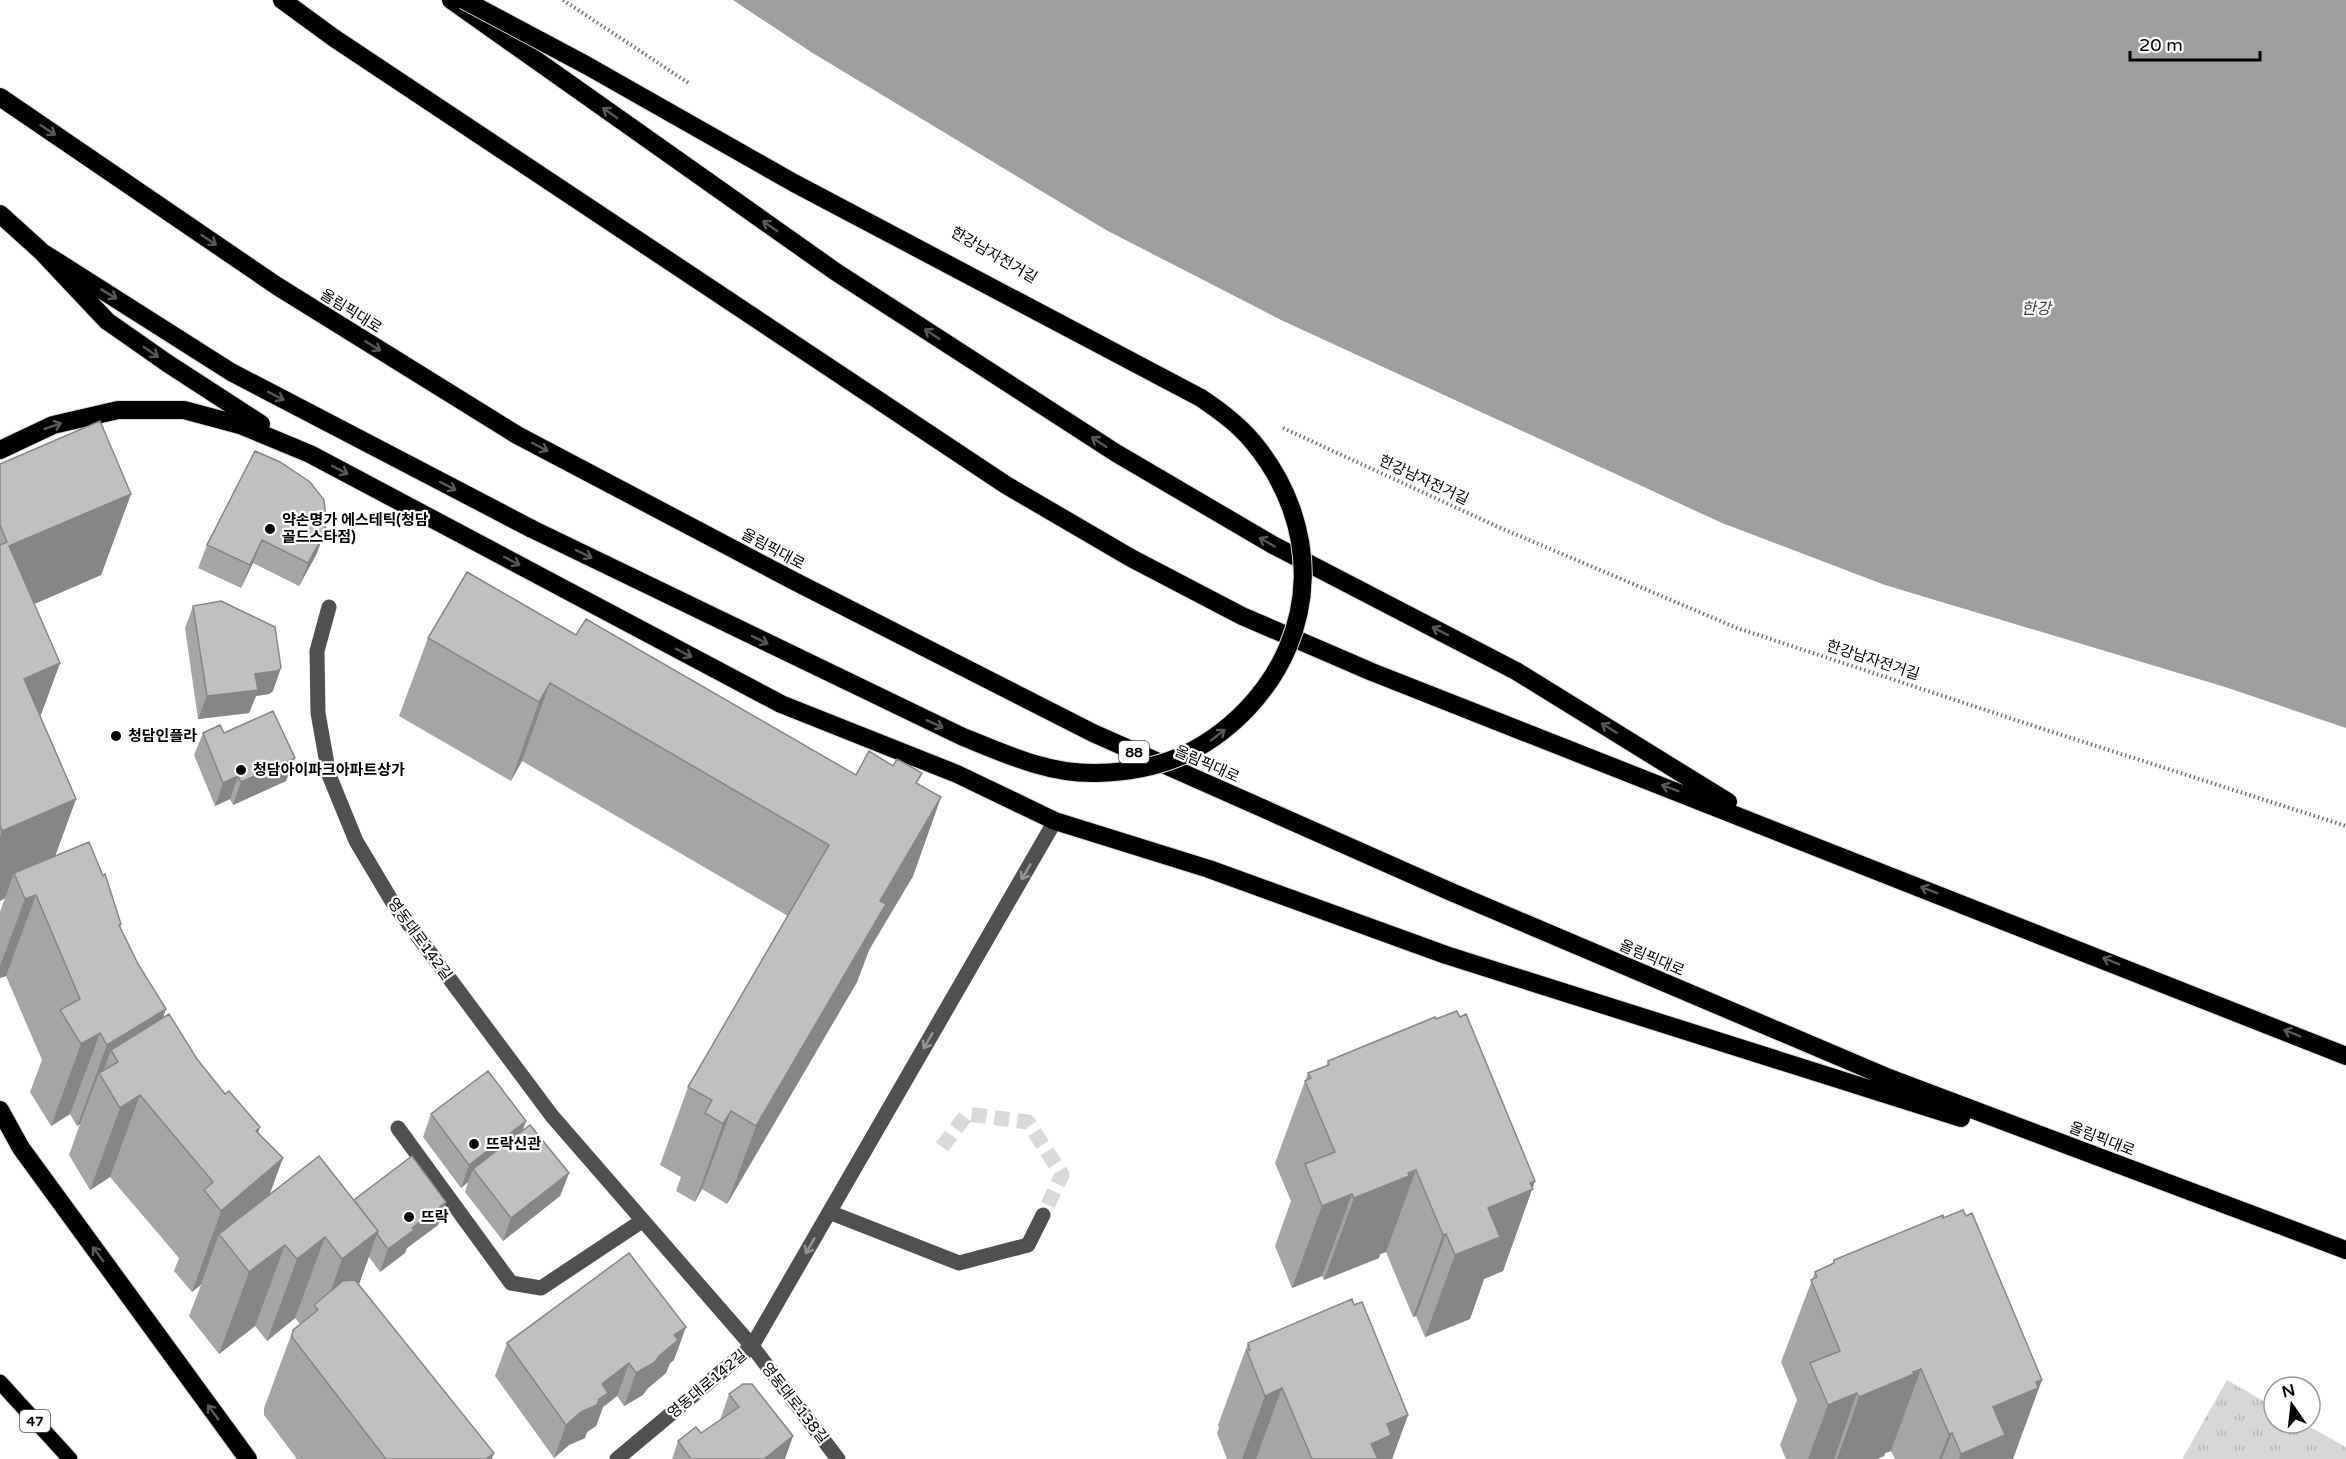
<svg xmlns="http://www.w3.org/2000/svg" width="2346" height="1459" font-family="'Varela Round','Noto Sans KR',sans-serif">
<defs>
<pattern id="park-tufts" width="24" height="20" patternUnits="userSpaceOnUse" patternTransform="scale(1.5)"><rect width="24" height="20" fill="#d7d7d7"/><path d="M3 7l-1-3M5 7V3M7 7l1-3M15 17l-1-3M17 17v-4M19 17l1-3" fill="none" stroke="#b7b7b7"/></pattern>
</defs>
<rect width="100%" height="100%" fill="#fff"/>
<path fill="url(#park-tufts)" d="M2227,1380l47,27v16h29l43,24v12h-164z"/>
<path fill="#9e9e9e" d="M733,0h1613v728l-121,-41 -340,-102 -163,-62 -441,-203 -175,-90 -295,-178z"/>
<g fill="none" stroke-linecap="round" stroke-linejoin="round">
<path stroke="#d9d9d9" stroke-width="15" stroke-dasharray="15 8" stroke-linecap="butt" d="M942,1147l25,-33 61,8 34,53 -19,40"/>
<defs>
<path id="major" d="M0,1382l70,77"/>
<path id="highway" d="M282,0l52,38 672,447 125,73 111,58 130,56 974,384
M451,0l385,272 280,181 157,92 243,126 212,131
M0,97l277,189 240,149 277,146 299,152 356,158 440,187 457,172
M0,214l42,38 65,69 60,42 94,61
M42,252l189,120 301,157
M0,450l53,-25 65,-15h66l56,15 70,29 471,250 176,70 98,47 154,48 237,86 515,163
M0,1110l21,38 227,311"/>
</defs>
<use href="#major" stroke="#dbdbdb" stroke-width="17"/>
<use href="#highway" stroke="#dbdbdb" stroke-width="20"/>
<path stroke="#727272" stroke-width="4" stroke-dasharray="1.5 3" stroke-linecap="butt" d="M563,0l127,84
M1283,428l213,98 241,102 303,100 306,98"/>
<path stroke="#505050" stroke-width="15" d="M329,607l-12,44 1,62 11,62 27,66 37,62 159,213 200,230 86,113
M398,1128l113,155 30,5 101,-67
M829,1212l130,51 69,-18 15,-30
M617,1459l135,-113 303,-525"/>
<use href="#major" stroke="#000" stroke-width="15"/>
<use href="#highway" stroke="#000" stroke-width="18"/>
<defs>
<path id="highway-bridge" d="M464,0l122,65 208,118 407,215c19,13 37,26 52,44 68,82 67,191 -7,268 -42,43 -89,62 -150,63 -48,1 -91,-19 -135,-37l-429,-207"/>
</defs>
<use href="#highway-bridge" stroke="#dbdbdb" stroke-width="20" stroke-linecap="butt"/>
<use href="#highway-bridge" stroke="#000" stroke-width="18"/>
</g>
<path fill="#a5a5a5" d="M0,464l131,30 -30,81 -67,29 26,59 -20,54 36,82 -21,57 66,68 -1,4 18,36 28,45 -4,10 63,75 35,33 -2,6 11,62 85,5 84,25 -31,23 -2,5 -25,19 -11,-15 -10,27 133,175h-195l-33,-44v-7l29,-78 7,-6 -5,-6 -28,23 -12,-15 -36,28 -30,-38 12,-31 -9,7 -18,-21 5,-13 -69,-81 -20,13 -21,-35 11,-31 -3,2 -7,-12 -19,12 -21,-34 12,-32 -36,-84 -6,2v-66l5,-14 -5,3z
M325,532l-9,23 -17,31 -46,-23 -12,25 -43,-20 9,-23z
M193,606l80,85 -4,3 -13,2 -7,17 -51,6 -13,-91z
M576,635l280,140 62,9 23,13 -28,79 -44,74 -12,32 -130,222 -25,-15 -7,13 -19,-11 5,-14 -21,-12 28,-78 100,-171 -266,-155 -11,20 -112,-65 29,-78z
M203,733h21l71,25 -9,23 -53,24 -3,-6 -15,7 -21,-51z
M1328,1061l207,120 -32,90 -19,8 -14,40 -45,18 -9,-21 -3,1 -27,-65 -6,2 -1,4 -55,22 -2,-4 -30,12 -17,-42 16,-45 -16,-38 33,-90 18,-7z
M431,1114l92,17 46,42 -9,23 -57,45 -38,-49 3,-10 -7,6 -38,-51z
M1834,1260l179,199h-118l-4,-8 -6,2 -1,3 -7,3h-91l-6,-14 17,-45 -16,-38 34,-90 17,-8z
M1354,1305l54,110 -16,44h-165l-10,-26 2,-5 -1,-3 30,-82z
M507,1343l167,17 -4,3 -4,10 -19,16 -4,6 -19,11 -7,-10 -14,11 -7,19 -9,6 -2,6 -16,7 -15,13 -59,-82z
M729,1394l56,65h-113l6,-18 23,-8 19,-13z"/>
<path fill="#868686" d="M131,494l-30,81 -101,44 9,-73z
M325,532l-9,23 -17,31 9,-23z
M262,540l-9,23 -12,25 9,-23z
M60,663l-30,81 -6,-65z
M281,668l-8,23 -4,3 -13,2 -7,17 -51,6 9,-23 48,-22z
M550,683l-28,78 -11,20 28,-79z
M295,758l-9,23 -53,24 8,-23z
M238,776l-8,23 -15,7 8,-23z
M941,797l-28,79 -44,74 -12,32 -130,222 29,-78 124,-225z
M76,799l-30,82 -32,-8 -9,25 -5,3v-64l2,-6z
M36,895l-30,81 -6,2v-12l25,-67z
M166,1009l-30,81 -25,-40 -10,27 -2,-4 -19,51 -3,2 30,-81z
M100,1033l-30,81 -19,12 30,-82z
M140,1095l-30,82 -20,13 30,-82z
M731,1111l-29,78 -7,13 28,-78z
M526,1121l-8,23 -45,25 -5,13 -7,6 8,-23z
M260,1127l-26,73 49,-42 -30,82 -34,-6 -18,50 -9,8 29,-81 35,-80z
M1416,1170l-30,82 -6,2 -1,4 -55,22 30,-82 54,-25z
M569,1173l-9,23 -57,45 8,-23z
M1535,1181l-32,90 -19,8 -14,40 -45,18 30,-82 33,-47 42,-25z
M1352,1194l-30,82 -30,12 30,-82z
M446,1202l-8,23 -31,23 -2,5 -25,19 8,-23 24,-21z
M378,1231l-29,81 -36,29 29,-82z
M1446,1234l-30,82 -3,1 30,-82z
M325,1237l-30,81 -28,23 30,-82z
M285,1245l-30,81 -36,28 30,-82z
M686,1327l-12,33 -4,3 -4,10 -19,16 -4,6 -19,11 12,-33 23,-17 15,-21z
M629,1363l-12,33 -14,11 -7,19 -9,6 6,-17 -8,23 -16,7 -15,13 12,-33 36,-41z
M1921,1369l-30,82 -6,2 -1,3 -7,3h-40l22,-62z
M2042,1380l-29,79h-54l2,-5 32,-47 43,-25z
M1282,1388l-26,71h-14l23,-63z
M1857,1393l-23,66h-26l20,-54z
M1408,1415l-16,44h-26l5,-15 16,-20z
M1952,1433l-10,26h-3l10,-25z
M793,1436l-8,23h-21z
M494,1453l-2,6h-6z"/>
<path fill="#c0c0c0" stroke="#868686" stroke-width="1.5" d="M100,421l31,73 -122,52 51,117 -36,16 52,120 -74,32 -2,-6v-280l7,-3 -7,-17v-61z
M255,451l25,11 30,20 14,18 2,18 -1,14 -17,31 -46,-23 -12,25 -43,-20z
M467,572l109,63 10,-16 270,156 13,-24 24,15 4,-7 25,14 -6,10 25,14 -61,104 6,3 -130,222 -25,-15 -8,13 -18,-11 7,-13 -24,-13 141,-242 -279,-162 -11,19 -111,-64z
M221,601l54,26 6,41 -4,3 -22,3 3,16 -51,6 -14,-90z
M273,711l22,47 -54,24 -3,-6 -15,7 -20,-50 17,-8 4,8z
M89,842l14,34 2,-2 16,50 -2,1 19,39 28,45 -59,36 -7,-12 -19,11 -21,-34 20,-11 -44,-104 -11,4 -11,-26z
M1457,1011l3,6 6,-3 69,167 -5,2 3,6 -45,19 12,29 -45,18 -9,-21 -3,1 -27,-65 -8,3 1,3 -55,22 -2,-4 -30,12 -17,-42 30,-12 -30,-71 6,-3 -3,-5 21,-8 -1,-4 107,-44 1,2z
M169,1014l28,45 28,35 4,-3 31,36 -4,4 27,27 -62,53 -17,-21 9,-8 -73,-87 -20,13 -21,-35 19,-11 -7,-12z
M488,1071l38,50 -57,44 -38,-51z
M530,1125l39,48 -58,45 -38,-49z
M319,1156l59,75 -36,28 -17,-22 -28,22 -12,-14 -36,27 -30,-38z
M412,1156l34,46 -34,26 2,2 -26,19 -11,-15 1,-3 -24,-31z
M1963,1210l3,6 6,-3 70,167 -6,2 2,6 -45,19 12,28 -44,19 -9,-21 -3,1 -28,-65 -8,3 1,2 -55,23 -2,-4 -29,12 -18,-42 30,-12 -29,-71 6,-3 -2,-5 19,-9v-3l109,-45v3z
M629,1253l57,74 -12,8 4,5 -19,16 -4,6 -19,11 -7,-10 -27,21 6,9 -9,6 -2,6 -16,7 -15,13 -59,-82z
M355,1280l139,173 -8,6h-100l-94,-122 1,-7 25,-20 -4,-5 29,-24z
M1352,1299l2,6 8,-3 46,113 -21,9 4,11 -20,9 7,15h-66l-30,-71 -17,8 -18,-45 3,-1 -2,-7z
M743,1384h9l41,52 -29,23h-73l-13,-18 18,-14 5,6 38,-26 -10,-13z"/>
<defs><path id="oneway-shaft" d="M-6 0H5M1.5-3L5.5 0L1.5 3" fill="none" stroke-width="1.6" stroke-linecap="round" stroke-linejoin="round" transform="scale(1.5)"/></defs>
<g stroke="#595959">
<use href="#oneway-shaft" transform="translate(610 113) rotate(-145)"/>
<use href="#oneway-shaft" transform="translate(48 130) rotate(34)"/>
<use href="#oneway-shaft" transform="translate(770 226) rotate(-145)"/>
<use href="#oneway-shaft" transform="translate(209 240) rotate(34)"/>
<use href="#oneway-shaft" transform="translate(109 294) rotate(31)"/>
<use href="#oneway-shaft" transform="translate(932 334) rotate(-147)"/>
<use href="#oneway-shaft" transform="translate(373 346) rotate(32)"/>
<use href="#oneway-shaft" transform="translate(151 352) rotate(35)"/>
<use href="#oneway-shaft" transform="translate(276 396) rotate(28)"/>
<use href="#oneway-shaft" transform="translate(53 426) rotate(-19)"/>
<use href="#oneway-shaft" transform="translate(1099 442) rotate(-147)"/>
<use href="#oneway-shaft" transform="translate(540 447) rotate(28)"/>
<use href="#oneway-shaft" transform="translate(340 470) rotate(28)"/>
<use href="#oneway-shaft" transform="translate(448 486) rotate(27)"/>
<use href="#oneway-shaft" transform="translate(1267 542) rotate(-150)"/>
<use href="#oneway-shaft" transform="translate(584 554) rotate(26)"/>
<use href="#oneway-shaft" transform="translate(512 561) rotate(28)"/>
<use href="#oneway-shaft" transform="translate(1440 631) rotate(-153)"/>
<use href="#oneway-shaft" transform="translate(760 640) rotate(26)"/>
<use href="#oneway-shaft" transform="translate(684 653) rotate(28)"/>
<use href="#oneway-shaft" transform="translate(935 724) rotate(25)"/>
<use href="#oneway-shaft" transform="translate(1609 728) rotate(-148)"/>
<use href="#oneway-shaft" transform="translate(1218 735) rotate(-38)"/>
<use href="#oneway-shaft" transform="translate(1670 788) rotate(-159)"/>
<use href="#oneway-shaft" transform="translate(1929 890) rotate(-158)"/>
<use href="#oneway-shaft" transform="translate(2111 961) rotate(-158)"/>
<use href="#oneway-shaft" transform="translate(2292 1033) rotate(-158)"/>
<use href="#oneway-shaft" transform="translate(98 1254) rotate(-126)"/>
<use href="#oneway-shaft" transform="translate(213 1412) rotate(-126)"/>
</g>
<g stroke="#969696">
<use href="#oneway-shaft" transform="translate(1026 872) rotate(120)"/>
<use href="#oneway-shaft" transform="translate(928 1041) rotate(120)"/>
<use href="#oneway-shaft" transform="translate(810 1246) rotate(120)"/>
</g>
<g fill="#000" stroke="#fff" stroke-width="2">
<circle cx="270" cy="529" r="6"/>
<circle cx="116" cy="736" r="6"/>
<circle cx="241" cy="770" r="6"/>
<circle cx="474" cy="1144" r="6"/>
<circle cx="409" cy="1217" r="6"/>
</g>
<g text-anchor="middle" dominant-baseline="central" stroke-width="4.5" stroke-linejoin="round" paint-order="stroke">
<g fill="#fff" stroke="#4c4c4c" stroke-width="1.5">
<rect x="1119" y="741" width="30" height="22" rx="4.5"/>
<rect x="20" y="1410" width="30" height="22" rx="4.5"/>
</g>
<g font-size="14" font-weight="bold" fill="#000">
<text x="1134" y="752">88</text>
<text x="35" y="1421">47</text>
</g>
<g font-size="15" fill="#000" stroke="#fff">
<text transform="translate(994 255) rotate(30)">한강남자전거길</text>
<text transform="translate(351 311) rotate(32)">올림픽대로</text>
<text transform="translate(1424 480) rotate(25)">한강남자전거길</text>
<text transform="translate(773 549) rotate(28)">올림픽대로</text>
<text transform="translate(1873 660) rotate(18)">한강남자전거길</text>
<text transform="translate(1207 764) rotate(24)">올림픽대로</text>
<text transform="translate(420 939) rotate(54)">영동대로142길</text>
<text transform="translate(1652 958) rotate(23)">올림픽대로</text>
<text transform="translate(2102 1139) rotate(21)">올림픽대로</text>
<text transform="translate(707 1384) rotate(-40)">영동대로142길</text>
<text transform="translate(795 1403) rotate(52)">영동대로138길</text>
</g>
<g font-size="15" font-weight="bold" fill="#000" stroke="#fff" text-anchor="start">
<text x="282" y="520">약손명가 에스테틱(청담<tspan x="282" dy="17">골드스타점)</tspan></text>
<text x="128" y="736">청담인플라</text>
<text x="253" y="770">청담아이파크아파트상가</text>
<text x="486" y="1144">뜨락신관</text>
<text x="421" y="1217">뜨락</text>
</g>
<g font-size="16" font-style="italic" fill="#3f3f3f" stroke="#fff">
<text x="2036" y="309">한강</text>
</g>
</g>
<g transform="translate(2292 1405) rotate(346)"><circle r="28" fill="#ffffff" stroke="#999999" stroke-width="1.5"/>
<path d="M0-4.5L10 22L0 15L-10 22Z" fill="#000000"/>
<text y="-9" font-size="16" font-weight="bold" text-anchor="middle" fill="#000000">N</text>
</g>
<path d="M2130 51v9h130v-9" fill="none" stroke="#000000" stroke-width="3"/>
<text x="2139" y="51" font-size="18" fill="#000000" stroke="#ffffff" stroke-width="4.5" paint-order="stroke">20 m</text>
</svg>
